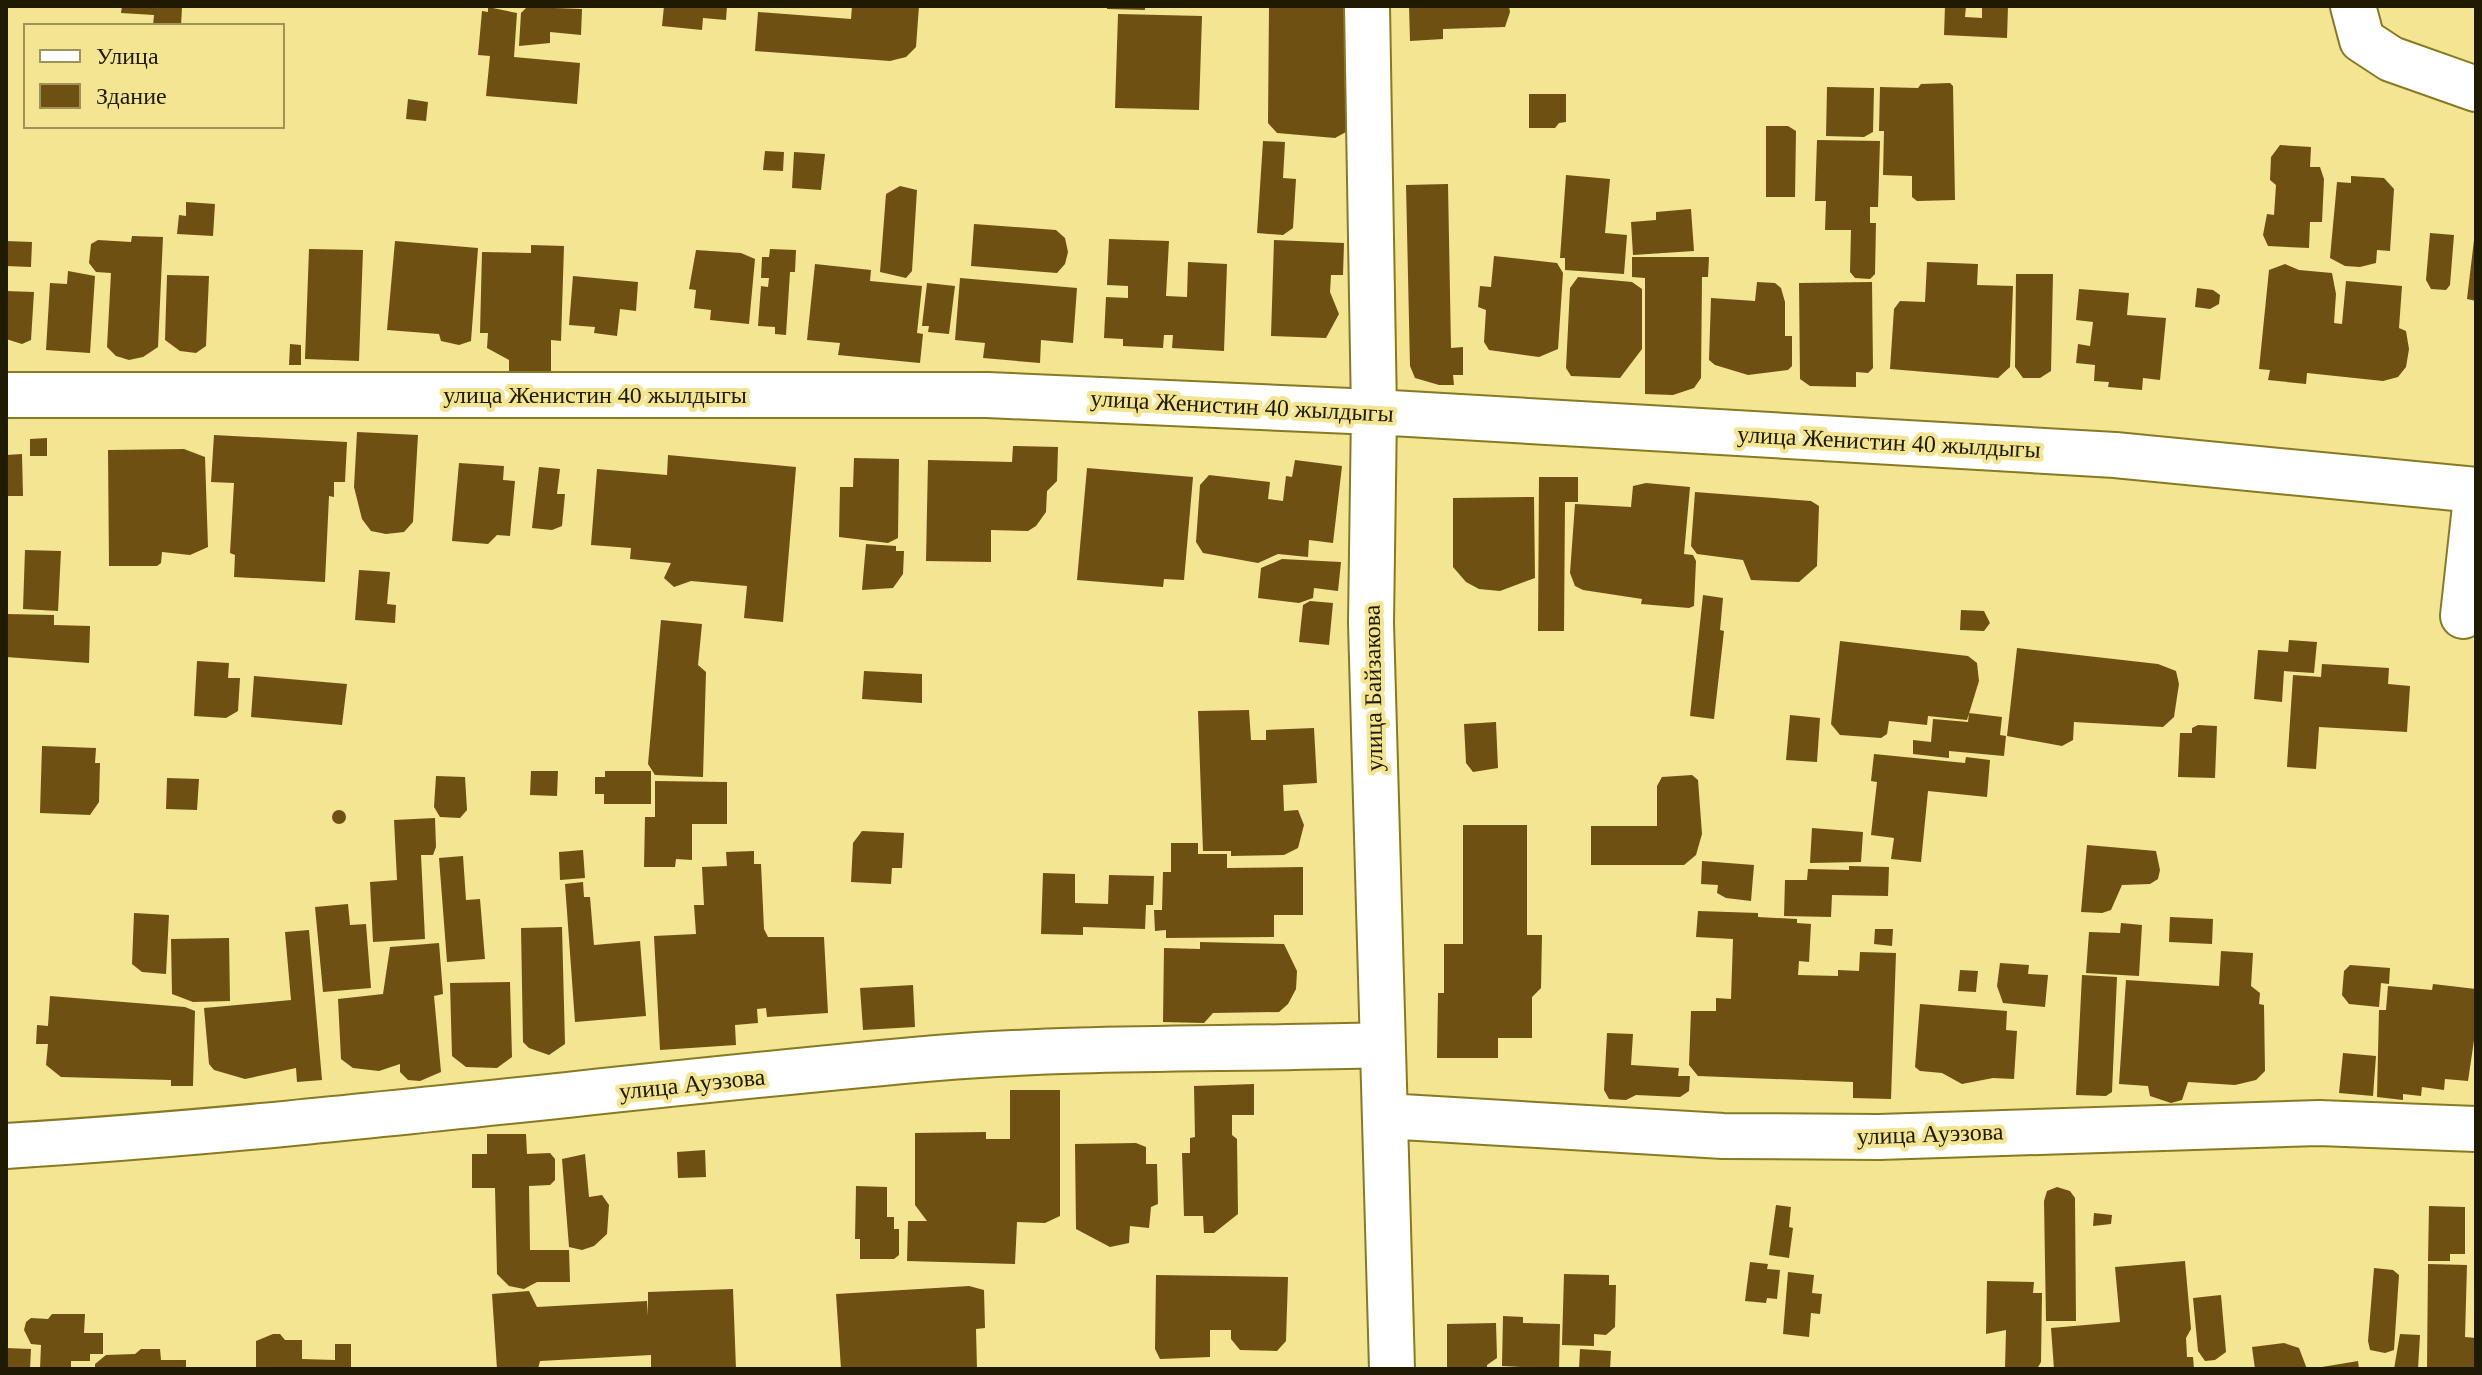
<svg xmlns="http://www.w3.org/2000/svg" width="2482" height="1375" font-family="'Times New Roman',serif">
<rect width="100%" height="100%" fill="#f3e591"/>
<path fill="#6e5013" d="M122,6l60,1 -1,19h-28l1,-11 -33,-2z
M664,6h63l-1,14 -23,-2 -1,12 -40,-4z
M852,6h67l-3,41 -10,10 -16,4 -135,-10 3,-39 93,7z
M1107,6h38v4l-38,-1z
M1269,6h88v120l-22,12 -58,-5 -9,-10z
M1409,6h100l1,6 -5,15 -62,2v10l-33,2z
M1945,6h21l-1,11 17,1v-12h26l-1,32 -63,-3z
M488,7l29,6 -3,44 66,6 -3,41 -91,-8 4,-40 -12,-1 4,-44 6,1z
M527,7l55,2 -1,26 -31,-3v11l-31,3 2,-33z
M1118,14l84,2 -3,94 -84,-2z
M1950,83l3,3 2,114 -38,1 -5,-4v-21l-29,-1 1,-44h-5l1,-44 38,1 3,-4z
M1827,87l47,1 -1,44 -9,5 -38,-1z
M1529,94h37v28l-7,1 -4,5h-26z
M408,99l20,3 -2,19 -20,-2z
M1766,126h22l8,5 -1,66h-29z
M1817,140l63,1 -2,66h-8v16h6l-1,51 -5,5 -15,-1 -5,-6 1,-42h-26l1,-29h-11z
M1263,141l22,1 -2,36 13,1 -3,49 -10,7 -26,-2z
M2280,145l31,2 -1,20h10l4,12 -2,43h-12l-1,26 -41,-2 -5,-11 4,-21 7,1 2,-30 -6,-5 1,-23z
M765,151l19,1 -1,19 -20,-1z
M794,152l31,2 -4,36 -29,-2z
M1566,175l44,4 -5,54 22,2 -3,39 -59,-4v-12h-5z
M2351,176l33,2 10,11 -4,62 -13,-1 -1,13 -16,4 -15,-1 -15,-8 7,-76 14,1z
M1448,184l3,164 12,-1v28h-10l1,10h-15l-24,-7 -5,-12 -4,-181z
M900,186l17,4 -5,81 -6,7 -26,-6 6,-78z
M186,202l29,2 -2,32 -36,-2 2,-19 7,1z
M1691,209l3,42 -61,4 -2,-33 25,-2v-8z
M974,224l82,6 9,8 3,14 -3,12 -8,9 -86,-7z
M2430,233l24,2 -4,50 -4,5 -15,-1 -5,-9z
M132,236l31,1 -5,110 -15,10 -14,3 -13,-4 -9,-9 4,-74 -15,-1 -7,-9 2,-19 7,-4 33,2z
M1109,239l60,2 -3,55 21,1 1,-35 39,2 -3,87 -52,-3 1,-13h-9l-1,13 -40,-2v-7l-19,-1 2,-41 22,1v-12l-21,-1z
M1274,240l70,3 -1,32h-12l-1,17 9,22 -13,24 -55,-2z
M2474,240h2v61l-9,-2z
M6,241l26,1 -1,25 -25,-1z
M395,241l83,7 -7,93 -12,4 -18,-4 -2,-7 -52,-4z
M531,245l33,1 -3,95 -10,-1v34l-42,-1v-13l-22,-12 1,-15h-8l2,-81 49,1z
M309,249l54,1 -4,111 -54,-2z
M770,249l26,1 -1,22h-5l-4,63 -11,-1v-7l-17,-1 3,-40 7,1 1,-9h-8l1,-21h7z
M696,250l45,3 14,6 -6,65 -39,-4 1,-10 -17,-2 2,-18 -7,-1z
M1494,256l63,7 6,10 -5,76 -19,8 -50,-7 -5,-8 2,-32 -8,-3 2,-21 11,1z
M1632,257h77l-1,20h-6l-1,101 -7,10 -21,7 -28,-1v-116l-13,-1z
M1927,262l51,2 -1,21 36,1 -3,81 -12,11 -108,-9 4,-60 6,-8 25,1z
M815,264l56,6 -1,11 52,5 -5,47 6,1 -3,29 -82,-8 2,-12 -33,-3z
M2285,264l14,6 33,3 4,21 -2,29 8,1 4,-43 56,5 -3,42 7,3 3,18 -3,18 -8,10 -15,4 -76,-8 -1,11 -38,-4 2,-10 -11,-1 10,-99z
M68,271l27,5 -5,77 -44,-3 4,-67 17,1z
M2016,274h37l-2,97 -11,7h-17l-8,-11z
M167,275l42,1 -3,70 -10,7 -16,-2 -15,-11z
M573,276l65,6 -2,29 -16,-2 -3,27 -23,-3 1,-6 -26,-2z
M1578,277l54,5 10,7v60l-22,29 -49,-2 -5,-8 4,-80z
M960,278l117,10 -4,55 -32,-3 -1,23 -57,-5 2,-15 -30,-3z
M1757,282l18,1 6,5 4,14v34h7v30l-4,4 -40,5 -33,-10 -6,-5 2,-62 44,3z
M1872,282l1,86 -5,5 -12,-1v15l-46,-1 -10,-7 -1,-96z
M927,283l28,3 -6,48 -21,-2 1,-6h-7z
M2197,288l16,2 7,5 -1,9 -9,5 -15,-2z
M2079,289l50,4 -2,22 39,3 -6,62 -17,-2 -1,12 -34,-3 1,-5 -15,-1 1,-16 -19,-2 2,-19 12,2 3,-24 -17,-2z
M6,291l28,1 -3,48 -9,4 -16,-5z
M290,344l11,1v20h-12z
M357,432l61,3 -5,87 -9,10 -18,2 -15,-3 -9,-12 -8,-32z
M214,435l133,7 -2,40h-11v15l-5,-1 -4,86 -91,-5 1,-22 -5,-2 4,-70 -23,-1z
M47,438v18h-17v-17z
M1013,446l45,1 -1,34 -10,10 -1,21 -10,14 -8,5 -37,-1v32l-65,-1 2,-101 84,2z
M184,449l21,8 3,90 -18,8 -28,-3 -1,11 -4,3h-48l-1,-116z
M22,454l1,42h-17v-41z
M668,455l128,12 -13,155 -39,-4 3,-32 -56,-5 -17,6 -10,-9 7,-15 -41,-4 1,-11 -40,-3 6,-76 70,6z
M854,458l45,1 -1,79 -10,5 -49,-6 1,-50h13z
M1295,460l47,6 -9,77 -24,-3 -1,17 -30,-3 -20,9 -55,-10 -7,-11 4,-57 9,-10 61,7 -2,17 15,2 3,-25 6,1z
M459,463l45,3 -1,14 12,1 -5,55 -13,-1 -9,9 -36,-3z
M539,467l21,2 -3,25h8l-3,32 -10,4 -20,-2z
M1087,468l106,9 -9,103 -20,-1 -1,8 -86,-7z
M1539,477h39v25h-13l-1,129h-26z
M1646,483l44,4 -6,67 9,1 3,6 -2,45 -5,2 -48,-4 1,-5 -59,-9 -8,-4 -5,-13 5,-69 56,3 2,-21z
M1695,492l116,9 8,5 -2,60 -18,16 -48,-2 -8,-20 -46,-6 -6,-8z
M1534,497l1,81 -35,13 -21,-2 -13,-7 -13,-15v-69z
M866,544l30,2v5h8l-1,23 -10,14 -31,2z
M25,550l36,1 -3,60 -35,-2z
M1282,559l59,3 -3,29 -24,-3 -1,10 -14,5 -41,-5 3,-30z
M359,570l31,2 -3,32 9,1 -1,18 -40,-3z
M1703,595l20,3 -3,32 4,1 -10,88 -24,-3z
M1310,601l23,2 -4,42 -30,-3 4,-37z
M1961,610l23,1 6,12 -6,8 -24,-1z
M6,614l48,1v10l36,1 -1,37 -83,-6z
M661,620l41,4 -4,41 8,7 -3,105 -48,-2 -7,-11z
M2289,640l28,2 -3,31 -30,-2 -2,31 -28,-3 4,-49 30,2z
M1840,641l128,15 9,7 2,18 -12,39 -39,-4 -1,9 -38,-4 -2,13 -6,4 -41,-3 -9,-11z
M2017,648l141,16 18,7 3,13 -5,33 -11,10 -89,-5 -1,18 -11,6 -55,-10z
M197,661l32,2 -1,15h12l-2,33 -12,7 -32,-2z
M2322,664l67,4 -1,16 22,2 -3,46 -88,-5 -3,42 -29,-2 6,-92 28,2z
M864,671l58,3v29l-60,-4z
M254,676l93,8 -5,41 -91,-8z
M1249,710l2,30h15v-10l48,-2 3,55 -34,2 1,26 14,-1 6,15 -6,23 -14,7 -53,1v-5h-28l-5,-140z
M1969,713l33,4 -2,18 6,1 -2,20 -55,-5v7l-36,-4v-14l18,2 2,-23 35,3z
M1790,715l30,3 -3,44 -31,-2z
M1496,722l2,46 -25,4 -7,-9 -2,-39z
M2198,725l19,1 -2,52 -37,-1 2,-44h12v-5z
M42,746l54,2 -1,15h5l-1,39 -9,13 -50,-2z
M1874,754l91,9 1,-6 24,3 -3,37 -59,-6 -7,71 -30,-3 3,-21 -23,-3 6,-53 -6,-1z
M531,771h27l-1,25 -27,-1z
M605,771h46v33h-47v-10h-9v-17h10z
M1692,775l6,5 4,54 -6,21 -12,10h-93v-39h66v-40l5,-9z
M436,776l29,1 2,33 -7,8 -20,-1 -6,-10z
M167,778l32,1 -2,31 -31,-1z
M655,781l72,1v42h-35v36l-16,-1 -1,8h-31l1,-50h10z
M332 817a7 7 0 1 1 14 0a7 7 0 1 1-14 0Z
M435,818l1,29 -3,8h-12l4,84 -52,3 -3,-60 27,-2 -3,-60z
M1463,825h64v110h15l-1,53 -9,9v41h-34v20h-61l1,-65h6v-49h19z
M1812,828l51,4 -2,30 -51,1z
M862,831l42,2 -2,35h-10l-1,16 -40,-2 2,-39z
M1171,843h27v11h29v14l76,-1v48h-29v22l-108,1v-8l-11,1 -1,-21h8l1,-38h8z
M2087,845l69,6 4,19 -2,9 -8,5 -28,1 -11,25 -9,3 -21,-1z
M583,850l2,28 -25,2 -1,-28z
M754,851v13h7l3,65 4,8h56l4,76 -61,4 -1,-9 -9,1 1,14 -23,2 1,20 -76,5 -6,-114 42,-2 -2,-29h10l-2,-38 25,-1 -1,-14z
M463,856l3,44 14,-1 5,60 -38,3 -8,-104z
M1702,861l52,4 -3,36 -25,-3 -9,-5 1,-8 -17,-1z
M1849,866l40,1 -1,29 -56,-1 -1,22 -47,-1 1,-36h22l1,-11 41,1z
M1043,873l32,1v29l33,1 1,-29 45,1 -1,29h-7l-1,24 -62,-2v8l-42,-1z
M583,882l1,15h6l4,48 46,-4 6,75 -71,6 -10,-138z
M348,904l2,21 16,-1 5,64 -48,4 -8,-85z
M1698,911l60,2v4l39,2v4l14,1 -2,38 -10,-1 -1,14 40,1v-6l21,1 1,-19 36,1 -5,146 -38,-1v-16l-155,-6 -9,-11 2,-54h25v-13l15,1 2,-60 -37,-2z
M134,913l35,2 -3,59 -24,-2 -10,-8z
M2170,917l43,2 -1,25 -43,-2z
M2121,923l21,2 -3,51 -53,-3 3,-41 31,1z
M562,927l3,117 -16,11 -20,-7 -6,-6 -2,-114z
M1875,929h18l-1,17 -18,-2z
M309,930l13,150 -25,2 -1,-14 -51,11 -31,-9 -5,-6 -5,-56 87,-8 -6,-68z
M229,938l1,63 -37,1 -21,-8 -1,-55z
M1200,942l84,2 13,27 -1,18 -8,15 -9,8 -66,1 -9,10 -41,-1 1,-74 36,1z
M439,943l4,51 -9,2 7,76 -21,9 -12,-1 -8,-8v-8l-21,7 -26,-3 -12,-9 -3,-60 45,-5 7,-47z
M2221,951l32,2 -2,33 9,7 -1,11 5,1 1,66 -9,9 -21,5 -47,-3 -6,18 -11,3 -21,-7 -2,-10 -29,-2 7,-104 93,6z
M2000,963l29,2 -1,9 20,1 -3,32 -42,-4 -6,-17z
M2350,965l40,3 -1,16 -8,-1 -2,24 -30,-3 -7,-9 2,-24z
M1960,970l18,1 -2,21 -18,-1z
M2082,975l35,2 -5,115 -6,4 -30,-1z
M510,982l2,75 -15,11 -31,-1 -14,-11 -2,-73z
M2433,984l43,5v38l-8,54 -23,-2 -1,11 -22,-3 -1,9 -18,-2v6l-26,-3 2,-87h7l2,-24 44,4z
M913,985l2,42 -52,3 -3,-42z
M50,996l135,11 10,4 -2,75h-22v-6l-110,-3 -15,-12 2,-21h-12l1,-19 11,1z
M1920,1004l87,7 -1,19 11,1 -3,48 -21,-1 -31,6 -20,-11 -22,-2 -5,-4z
M1607,1033l26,1 -2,31 48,3 -1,8h12l-1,15 -9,6 -44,-2 -10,5 -17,-1 -5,-9z
M2343,1053l33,3 -3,40 -34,-3z
M1254,1084v31h-22v20l5,4 1,75 -24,19h-10l-1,-17h-19l-2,-63h8v-15l5,-1 -1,-51z
M1010,1090h50v126l-15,7 -28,-1 -2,42 -108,-3 1,-40h19l-12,-16v-72l71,-1v7h24z
M487,1134h39l1,20 23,-1 5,6v21l-5,5 -21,1 1,64h39l1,32h-33l-13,7 -15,-3 -12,-12 -2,-86h-23v-34h15z
M1136,1143l10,4v17h11l1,40 -7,3 -2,21 -19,-2 -1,17 -19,4 -34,-18 -1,-85z
M705,1150l1,27 -28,1 -1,-26z
M585,1154l4,43 13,-2 7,10 -2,29 -13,12 -12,4 -13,-3 -7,-88z
M856,1186l31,1v30h7v12h5v26l-5,4h-34v-20h-5z
M2057,1187l13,4 5,7 1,123h-30l-2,-120 3,-10z
M1776,1205l15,2 -2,20 4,1 -4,30 -20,-3z
M2429,1206l36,1v47h-15v7h-22z
M2094,1213l18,2 -1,9 -18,2z
M2185,1261l6,68 -5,9 1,19h6l1,12h-140l-3,-41 69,-6 -5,-55z
M1750,1262l18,2 -1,5 13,1 -3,29 -10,-1 -1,5 -21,-2z
M2428,1264l39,1 -2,72 11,1v31h-49z
M2374,1268l19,2 6,5 -5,75 -9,3 -15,-3 -2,-9z
M1788,1272l26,3 -2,18 10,1 -2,20 -9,-1 -2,24 -26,-3z
M1564,1274l45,1v10h7l-1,42 -9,8 -12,-1v12l-32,-1z
M1156,1275l132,2 -2,64 -9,10 -37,-1 -9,-11v-9h-21v27l-50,2 -5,-10z
M1987,1281l47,1 -1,11h9l-1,69 -4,7h-32l1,-39 -20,4z
M969,1286l15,4 1,38 -9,1 1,40h-136l-5,-75z
M733,1289l3,80h-85v-14l-111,6 -2,8h-41l-5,-75 37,-3 8,16 110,-6 1,15v-24z
M2221,1295l5,57 -11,8 -10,1 -7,-10 -5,-53z
M52,1314h33l-1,19h19v21h-13v7h-19v8h-31l1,-24 -10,-1 -7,-14 2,-8 5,-4 17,1z
M1503,1316l20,1v6l37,1 -1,45 -57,-3z
M1496,1323l1,35 -10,7v4h-40v-45z
M273,1334h7l5,6h17v19l33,1v-16h16v25h-95v-28z
M2400,1334l20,1 -2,34h-24z
M2284,1343l15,5 8,21h-52l-3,-22z
M6,1348l25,1 -1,20h-24z
M141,1349h19l1,11h25v9h-91v-5l11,-9 29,-1z
M1580,1349l31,2 -1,18h-31z
M2358,1361l1,8h-37v-2z"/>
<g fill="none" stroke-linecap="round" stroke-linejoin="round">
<defs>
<path id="minor" d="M1367,6l7,406 -3,211 21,746
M2353,6l9,34 29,19 85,30
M6,395h981l387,17 741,43 361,35
M2463,616l13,-119
M1385,1116l338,20 156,1 440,-14 157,6
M6,1146c311,-19 620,-61 931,-88 148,-12 295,-8 443,-13"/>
</defs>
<use href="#minor" stroke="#877a22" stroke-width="48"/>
<use href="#minor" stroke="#fff" stroke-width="44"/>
</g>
<g text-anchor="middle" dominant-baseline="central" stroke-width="8" stroke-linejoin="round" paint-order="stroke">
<g font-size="24" fill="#1f1a02" stroke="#f3e591">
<text x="595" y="395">улица Женистин 40 жылдыгы</text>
<text transform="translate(1242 406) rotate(3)">улица Женистин 40 жылдыгы</text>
<text transform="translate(1889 442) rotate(3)">улица Женистин 40 жылдыгы</text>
<text transform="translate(1373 688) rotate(-91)">улица Байзакова</text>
<text transform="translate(692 1084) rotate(-6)">улица Ауэзова</text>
<text transform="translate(1930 1134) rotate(-2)">улица Ауэзова</text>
</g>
</g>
<rect width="2482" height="1375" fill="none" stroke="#1f1a02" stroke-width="16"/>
<rect x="24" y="24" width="260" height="104" fill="#f3e591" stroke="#9e9458" stroke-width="2"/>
<rect x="40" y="50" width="40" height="12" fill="#ffffff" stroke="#9e9458" stroke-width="2"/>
<text x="96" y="64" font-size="24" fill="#1f1a02">Улица</text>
<rect x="40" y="84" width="40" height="24" fill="#6e5013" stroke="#9e9458" stroke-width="2"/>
<text x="96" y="104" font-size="24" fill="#1f1a02">Здание</text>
</svg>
